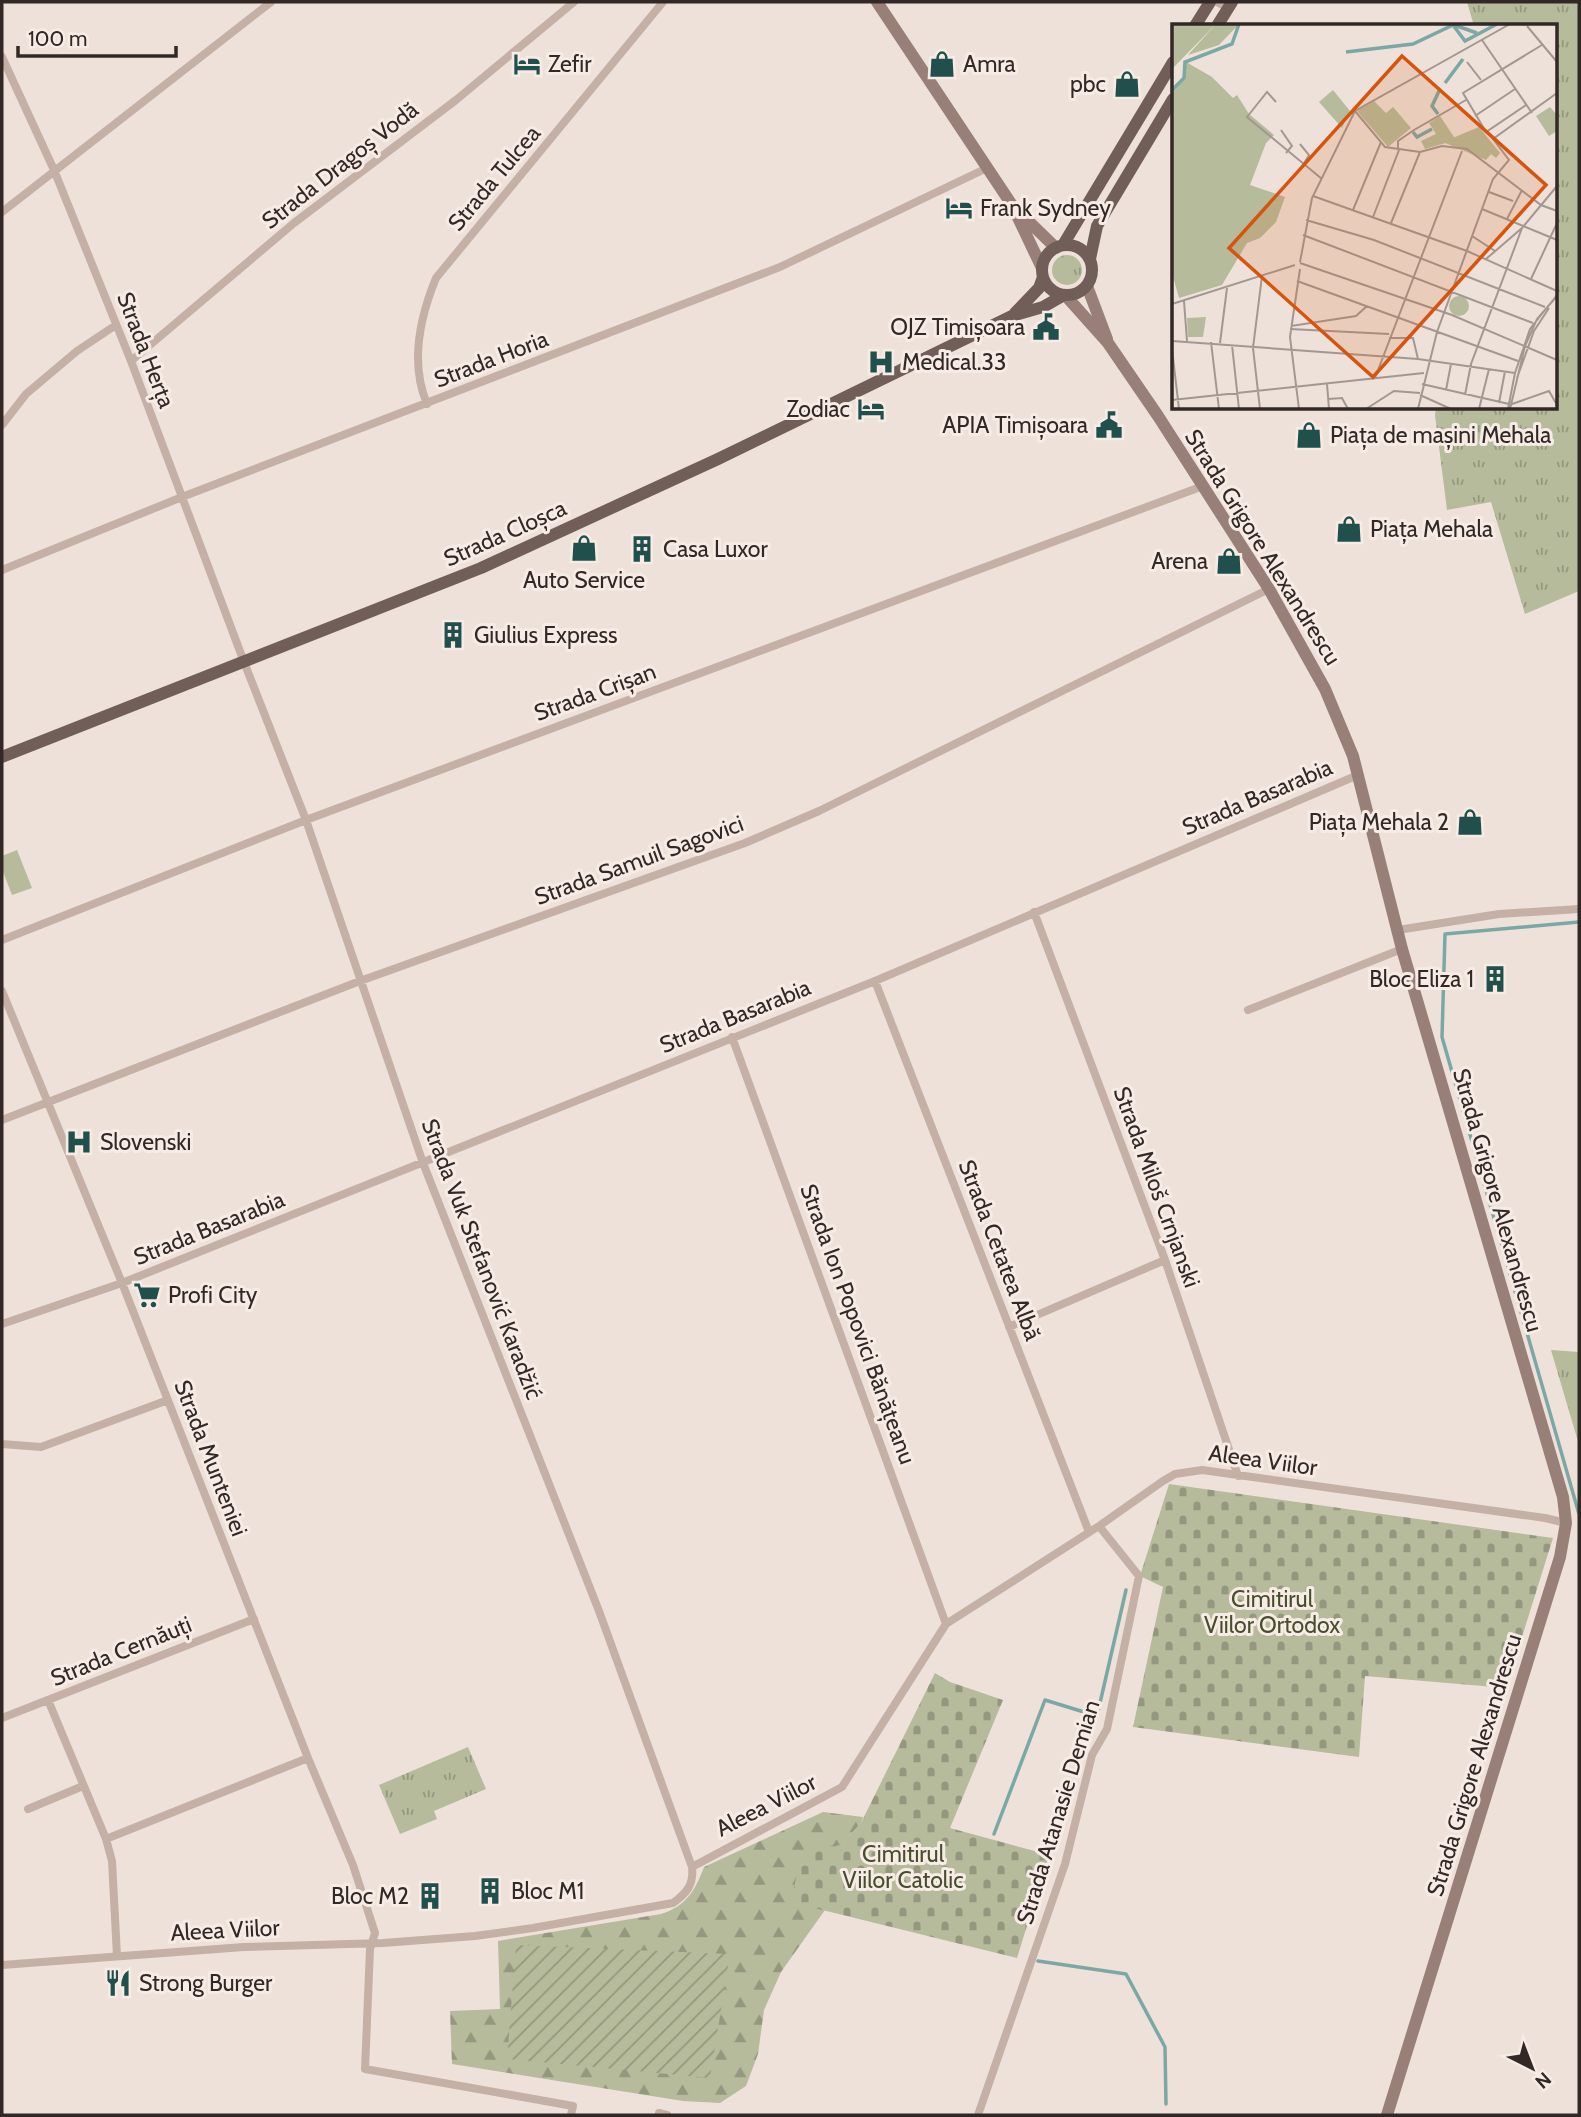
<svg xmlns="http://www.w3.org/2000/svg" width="1581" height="2117" font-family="Cabin,sans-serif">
<defs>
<pattern id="grass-tufts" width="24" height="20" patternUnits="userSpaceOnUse" patternTransform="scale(1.75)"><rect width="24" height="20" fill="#b5bb9b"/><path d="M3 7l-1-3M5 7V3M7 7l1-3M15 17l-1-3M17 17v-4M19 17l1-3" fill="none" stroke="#94987e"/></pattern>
<pattern id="forest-firs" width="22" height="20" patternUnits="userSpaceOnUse" patternTransform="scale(1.75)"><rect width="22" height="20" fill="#b5bb9b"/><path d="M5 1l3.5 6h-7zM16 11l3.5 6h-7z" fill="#94987e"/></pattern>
<pattern id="cemetery-stones" width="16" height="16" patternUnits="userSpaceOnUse" patternTransform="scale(1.75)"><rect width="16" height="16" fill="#b5bb9b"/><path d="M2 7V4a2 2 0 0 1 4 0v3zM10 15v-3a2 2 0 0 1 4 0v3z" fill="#94987e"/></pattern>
<pattern id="garden-furrows" width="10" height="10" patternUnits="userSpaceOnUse" patternTransform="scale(1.75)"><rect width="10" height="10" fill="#b5bb9b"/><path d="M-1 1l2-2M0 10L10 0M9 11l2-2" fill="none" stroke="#94987e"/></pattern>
</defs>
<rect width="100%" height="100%" fill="#eee1d9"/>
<path fill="url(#grass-tufts)" d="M1467,2h112v589l-54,23 -34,-112 -44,8 -12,-95 1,-7h119v-382h-81z
M1052 270a15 15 0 1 1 30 0a15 15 0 1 1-30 0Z
M1551,1350l28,2v93z
M468,1747l18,42 -52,22 3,8 -37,15 -21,-49z"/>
<path fill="url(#forest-firs)" d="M823,1812l40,5 -2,6 -70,78 34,9 -44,62 -17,38 -6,44 -12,32 -26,17 -37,-2 -231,-37 -2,-53 50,-2 -2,-68 163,-27c25,-8 34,-23 43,-47z"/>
<path fill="url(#cemetery-stones)" d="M1169,1484l384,54 -47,150 -141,-12 -6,81 -226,-30 30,-140 -23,-11z
M935,1673l15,9 53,18 -53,128 99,27 -32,103 -227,-56 14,-54 37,-3 20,-22z"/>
<path fill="url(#garden-furrows)" d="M516,1945l214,9 -20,124 -203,-19z"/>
<path fill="#b5bb9b" d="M17,850l15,38 -20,7 -10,-26v-13z"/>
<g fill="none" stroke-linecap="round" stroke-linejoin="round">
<path stroke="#7ba8a4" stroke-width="3.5" d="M1579,1514l-137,-477 3,-103 134,-12
M994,1834l51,-134 52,16 29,-126
M1038,1961l88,13 39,73 1,57"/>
<path stroke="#c5b0a6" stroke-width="8" d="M1217,2l11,6
M2,57l52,113 77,191 113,301 62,158 117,343 176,448 93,256
M2,212l269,-210
M131,361l163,-138 162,-123 118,-98
M427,404c-17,-40 -7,-87 9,-126l227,-276
M2,425l24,-31 51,-43 39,-26
M2,570l180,-73 598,-230 207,-99
M1034,912l131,348 73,216
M1398,930l101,-16 80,-5
M2,940l304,-120 897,-334
M875,981l214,551
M2,991l120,292 186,475 45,107 22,68 -5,16 -5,120 208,37 -2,9
M1248,1010l154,-61
M732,1037l214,587
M2,1120l358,-139 385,-138 74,-32 450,-222
M2,1324l120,-41 753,-302 483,-206
M1009,1327l156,-67
M2,1444l39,3 127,-47
M48,1700l58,139 6,22 5,95
M2,1718l252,-99
M28,1809l55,-23
M106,1839l202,-81
M2,1965l242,-18 139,-4 92,-7 58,-8 140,-25c14,-10 21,-19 19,-36l150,-80 104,-163 153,-98 64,-45 12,-7 27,-4 343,48 21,5
M659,2115v-2l8,2
M978,2115l87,-251 27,-109 15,-26 32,-153 -40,-50"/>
<path stroke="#988078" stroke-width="12" d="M877,2l135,203 30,63
M1017,210l39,38
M1087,286l20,53
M1066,296l42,47 50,73 111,173 56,100 28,67 49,193 161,548 3,26 -6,34 -173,558"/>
<path stroke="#725e59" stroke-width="12" d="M1195,26l15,-24
M1217,26l15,-24
M1042 270a25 25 0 1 1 50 0a25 25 0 1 1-50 0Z
M1063,245l110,-183
M1090,259l7,-33 76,-127
M1015,313l24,-25 4,-11
M2,757l479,-189 237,-109 294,-143 31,-9 21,-12"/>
</g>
<defs>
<symbol id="hotel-bare" viewBox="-9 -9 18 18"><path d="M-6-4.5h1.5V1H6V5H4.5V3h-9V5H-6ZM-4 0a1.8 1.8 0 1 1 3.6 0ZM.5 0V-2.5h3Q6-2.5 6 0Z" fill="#204f4c" stroke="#f7ece5" stroke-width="2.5" paint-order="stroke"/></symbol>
<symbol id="shop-bare" viewBox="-9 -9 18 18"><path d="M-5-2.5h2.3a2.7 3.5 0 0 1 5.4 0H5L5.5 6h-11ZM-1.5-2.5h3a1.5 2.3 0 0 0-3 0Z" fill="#204f4c" stroke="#f7ece5" stroke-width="2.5" paint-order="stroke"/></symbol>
<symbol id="civic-bare" viewBox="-9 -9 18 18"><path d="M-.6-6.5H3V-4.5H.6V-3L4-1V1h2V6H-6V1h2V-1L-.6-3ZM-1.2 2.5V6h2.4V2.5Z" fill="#204f4c" stroke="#f7ece5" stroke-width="2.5" paint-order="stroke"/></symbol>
<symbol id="hospital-bare" viewBox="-9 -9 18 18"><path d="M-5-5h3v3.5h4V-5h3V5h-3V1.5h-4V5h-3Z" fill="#204f4c" stroke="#f7ece5" stroke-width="2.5" paint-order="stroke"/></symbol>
<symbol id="building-bare" viewBox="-9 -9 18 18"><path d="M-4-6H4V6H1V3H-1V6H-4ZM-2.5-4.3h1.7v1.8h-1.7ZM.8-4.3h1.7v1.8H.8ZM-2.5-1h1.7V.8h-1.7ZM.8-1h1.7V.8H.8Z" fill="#204f4c" stroke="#f7ece5" stroke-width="2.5" paint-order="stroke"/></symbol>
<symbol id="supermarket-bare" viewBox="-9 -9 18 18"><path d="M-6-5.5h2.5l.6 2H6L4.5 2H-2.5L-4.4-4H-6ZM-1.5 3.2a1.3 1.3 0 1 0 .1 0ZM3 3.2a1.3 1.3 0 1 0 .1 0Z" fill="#204f4c" stroke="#f7ece5" stroke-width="2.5" paint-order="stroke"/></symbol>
<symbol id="restaurant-bare" viewBox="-9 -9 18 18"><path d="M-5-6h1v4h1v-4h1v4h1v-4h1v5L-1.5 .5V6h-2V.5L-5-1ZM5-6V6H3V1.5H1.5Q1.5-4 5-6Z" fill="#204f4c" stroke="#f7ece5" stroke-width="2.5" paint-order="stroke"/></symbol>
</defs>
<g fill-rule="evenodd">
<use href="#hotel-bare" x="508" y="45" width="38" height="38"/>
<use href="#shop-bare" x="923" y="45" width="38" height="38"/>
<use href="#shop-bare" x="1108" y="65" width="38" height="38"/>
<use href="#hotel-bare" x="940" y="189" width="38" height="38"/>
<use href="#civic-bare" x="1027" y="308" width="38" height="38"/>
<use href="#hospital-bare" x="862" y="343" width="38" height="38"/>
<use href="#hotel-bare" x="852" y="390" width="38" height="38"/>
<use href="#civic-bare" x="1090" y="406" width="38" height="38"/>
<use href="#shop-bare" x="1290" y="416" width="38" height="38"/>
<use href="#shop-bare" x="1330" y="510" width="38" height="38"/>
<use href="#shop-bare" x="565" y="529" width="38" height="38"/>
<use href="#building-bare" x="623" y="530" width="38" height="38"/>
<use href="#shop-bare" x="1210" y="542" width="38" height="38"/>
<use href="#building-bare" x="434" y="616" width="38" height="38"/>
<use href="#shop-bare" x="1451" y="803" width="38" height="38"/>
<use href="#building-bare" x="1476" y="960" width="38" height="38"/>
<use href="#hospital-bare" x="60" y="1123" width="38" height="38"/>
<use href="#supermarket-bare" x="128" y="1276" width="38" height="38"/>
<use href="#building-bare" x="471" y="1872" width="38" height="38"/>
<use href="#building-bare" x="411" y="1877" width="38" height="38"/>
<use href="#restaurant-bare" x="99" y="1964" width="38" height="38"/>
</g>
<g text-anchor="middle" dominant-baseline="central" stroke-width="6" stroke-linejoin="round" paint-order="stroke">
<g font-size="23" fill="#322826" stroke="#f7ece5" text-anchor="start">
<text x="548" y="64">Zefir</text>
<text x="963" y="64">Amra</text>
<text x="1106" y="84" text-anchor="end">pbc</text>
<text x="980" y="208">Frank Sydney</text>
<text x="1025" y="327" text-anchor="end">OJZ Timișoara</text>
<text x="902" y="362">Medical.33</text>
<text x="850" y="409" text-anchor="end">Zodiac</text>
<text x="1088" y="425" text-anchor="end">APIA Timișoara</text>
<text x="1330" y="435">Piața de mașini Mehala</text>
<text x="1370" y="529">Piața Mehala</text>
<text x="663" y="549">Casa Luxor</text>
<text x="1208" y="561" text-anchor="end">Arena</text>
<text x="584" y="580" text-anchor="middle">Auto Service</text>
<text x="474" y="635">Giulius Express</text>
<text x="1449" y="822" text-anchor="end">Piața Mehala 2</text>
<text x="1474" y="979" text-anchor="end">Bloc Eliza 1</text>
<text x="100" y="1142">Slovenski</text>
<text x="168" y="1295">Profi City</text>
<text x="511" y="1891">Bloc M1</text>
<text x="409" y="1896" text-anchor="end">Bloc M2</text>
<text x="139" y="1983">Strong Burger</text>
</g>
<g font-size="23" fill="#322826" stroke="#f7ece5">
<text transform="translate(340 165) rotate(-38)">Strada Dragoș Vodă</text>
<text transform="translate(494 178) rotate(-50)">Strada Tulcea</text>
<text transform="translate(146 350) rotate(69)">Strada Herța</text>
<text transform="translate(491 359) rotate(-21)">Strada Horia</text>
<text transform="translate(505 533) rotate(-24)">Strada Cloșca</text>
<text transform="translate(1263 547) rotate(58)">Strada Grigore Alexandrescu</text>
<text transform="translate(595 692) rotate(-20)">Strada Crișan</text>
<text transform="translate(1257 797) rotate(-23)">Strada Basarabia</text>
<text transform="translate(639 860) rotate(-20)">Strada Samuil Sagovici</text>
<text transform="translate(735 1016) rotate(-22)">Strada Basarabia</text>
<text transform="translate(1157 1187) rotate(70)">Strada Miloš Crnjanski</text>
<text transform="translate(1498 1200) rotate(74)">Strada Grigore Alexandrescu</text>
<text transform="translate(209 1228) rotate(-22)">Strada Basarabia</text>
<text transform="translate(1000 1250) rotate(69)">Strada Cetatea Albă</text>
<text transform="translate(482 1259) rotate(69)">Strada Vuk Stefanović Karadžić</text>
<text transform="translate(858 1324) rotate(70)">Strada Ion Popovici Bănățeanu</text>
<text transform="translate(211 1458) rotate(69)">Strada Munteniei</text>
<text transform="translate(1263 1460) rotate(8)">Aleea Viilor</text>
<text transform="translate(121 1651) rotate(-22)">Strada Cernăuți</text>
<text transform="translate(1474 1765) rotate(-73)">Strada Grigore Alexandrescu</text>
<text transform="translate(766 1805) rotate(-27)">Aleea Viilor</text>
<text transform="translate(1058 1812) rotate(-73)">Strada Atanasie Demian</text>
<text transform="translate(225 1930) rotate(-3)">Aleea Viilor</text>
</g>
<g font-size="23" fill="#464e2d" stroke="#f7ece5">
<text x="1272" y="1599">Cimitirul<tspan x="1272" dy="26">Viilor Ortodox</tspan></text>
<text x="903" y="1854">Cimitirul<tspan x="903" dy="26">Viilor Catolic</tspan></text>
</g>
</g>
<g transform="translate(1172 24)">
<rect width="385" height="385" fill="#eee1d9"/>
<path d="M0,0h44l-44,45zM14,38l26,15 21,21 4,-3 12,19 25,21 -8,8 -16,42 35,12 -9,25 -16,16 -13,5 -25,42 -43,13 -7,-25v-181l13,-13zM161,66l17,21 -8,17 -23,-26zM378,83l7,8v16l-8,5 -13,-20z" fill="#b5bb9b"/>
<path d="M44,0h23l-20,21 -31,10zM307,103l21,26 -4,5 -5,-4 -5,6 -43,-18z" fill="#b5bb9b"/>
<path d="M202,77l12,12 7,-6 18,21 -23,19 -31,-36zM268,92l16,24 -31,9 -4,-8 15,-7 -7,-11z" fill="#b5bb9b"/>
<path d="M277 282a10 10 0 1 1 20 0a10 10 0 1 1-20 0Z" fill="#b5bb9b"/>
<path d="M306,107l17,18 -10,10 -19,-19z" fill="#b5bb9b"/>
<path d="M34,293l-3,20h-15l-1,-19z" fill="#b5bb9b"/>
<path fill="none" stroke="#7ba8a4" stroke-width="3.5" d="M282,1l23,8M174,28l67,-8 40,-19 12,16 32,-17M273,59l18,-24M0,66l12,-12 1,-16 47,-18 7,-20M266,90l-6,-8 7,-15M241,108l4,5 15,-8"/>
<path fill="none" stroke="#a39791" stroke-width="2" d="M355,2l30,36M310,16l50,73M295,38l14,18M104,78l-9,-10 -20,25 75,62M354,81l-40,27 -23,-39 79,-48M183,87l30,36 35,5 22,-6 25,3 74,56 16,6M303,92l40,-27M109,106l11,16 -6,7M128,120l9,11 -6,10M226,125v-8l16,-11 52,-30M317,168l24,9M141,172l154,55 90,40M310,185l75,31M181,186l28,-68M201,193l26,-67M335,195l15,-29M134,196l68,20 171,67M219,199l29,-71M131,211l230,88M300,212l23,15M314,235l36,-31 35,-42M128,238l12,-64 43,-87 155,-87M128,239l152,52 105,45M359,255l26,-56M125,257l221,80M12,277l3,40M0,280l123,-39M119,302l65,-10 11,-10M118,305l99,5M217,314h24l5,21M0,317l246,18 97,14M39,318l8,67M48,319l7,-55M60,321l7,64M0,325l7,60M203,354l87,-227M345,354l17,-47 15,-23M155,360l2,25M250,360l87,20M274,366l5,-26M248,371l31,14M293,371l6,-31 51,-136M156,375l14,-1 6,11M0,376l252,-27M327,379l6,-32M340,380l37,-13 8,14M88,385l-7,-61 9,-72M127,385l-9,-72 10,-68M194,385l28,-18 26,2M246,385l19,-77 56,-153 16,-19 -16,-21 64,-46M307,385l10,-40M336,385l7,-36 15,-44 27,-34M338,385l15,-63 12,-27 20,-23"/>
<path fill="#d6540f" fill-opacity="0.15" stroke="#d6540f" stroke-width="3.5" d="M230,32l144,129 -173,192 -144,-129z"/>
<rect width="385" height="385" fill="none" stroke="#322826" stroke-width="3.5"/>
</g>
<rect width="1581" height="2117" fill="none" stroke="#322826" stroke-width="7"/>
<g transform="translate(1532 2068) rotate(138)" stroke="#f7ece5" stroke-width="5" paint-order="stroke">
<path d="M0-5L12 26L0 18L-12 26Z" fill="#322826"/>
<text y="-10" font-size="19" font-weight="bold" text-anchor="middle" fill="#322826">N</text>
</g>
<path d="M18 46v10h158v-10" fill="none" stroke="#322826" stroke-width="3.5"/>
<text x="28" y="46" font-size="21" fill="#322826" stroke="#f7ece5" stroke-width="5" paint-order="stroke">100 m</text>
</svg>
